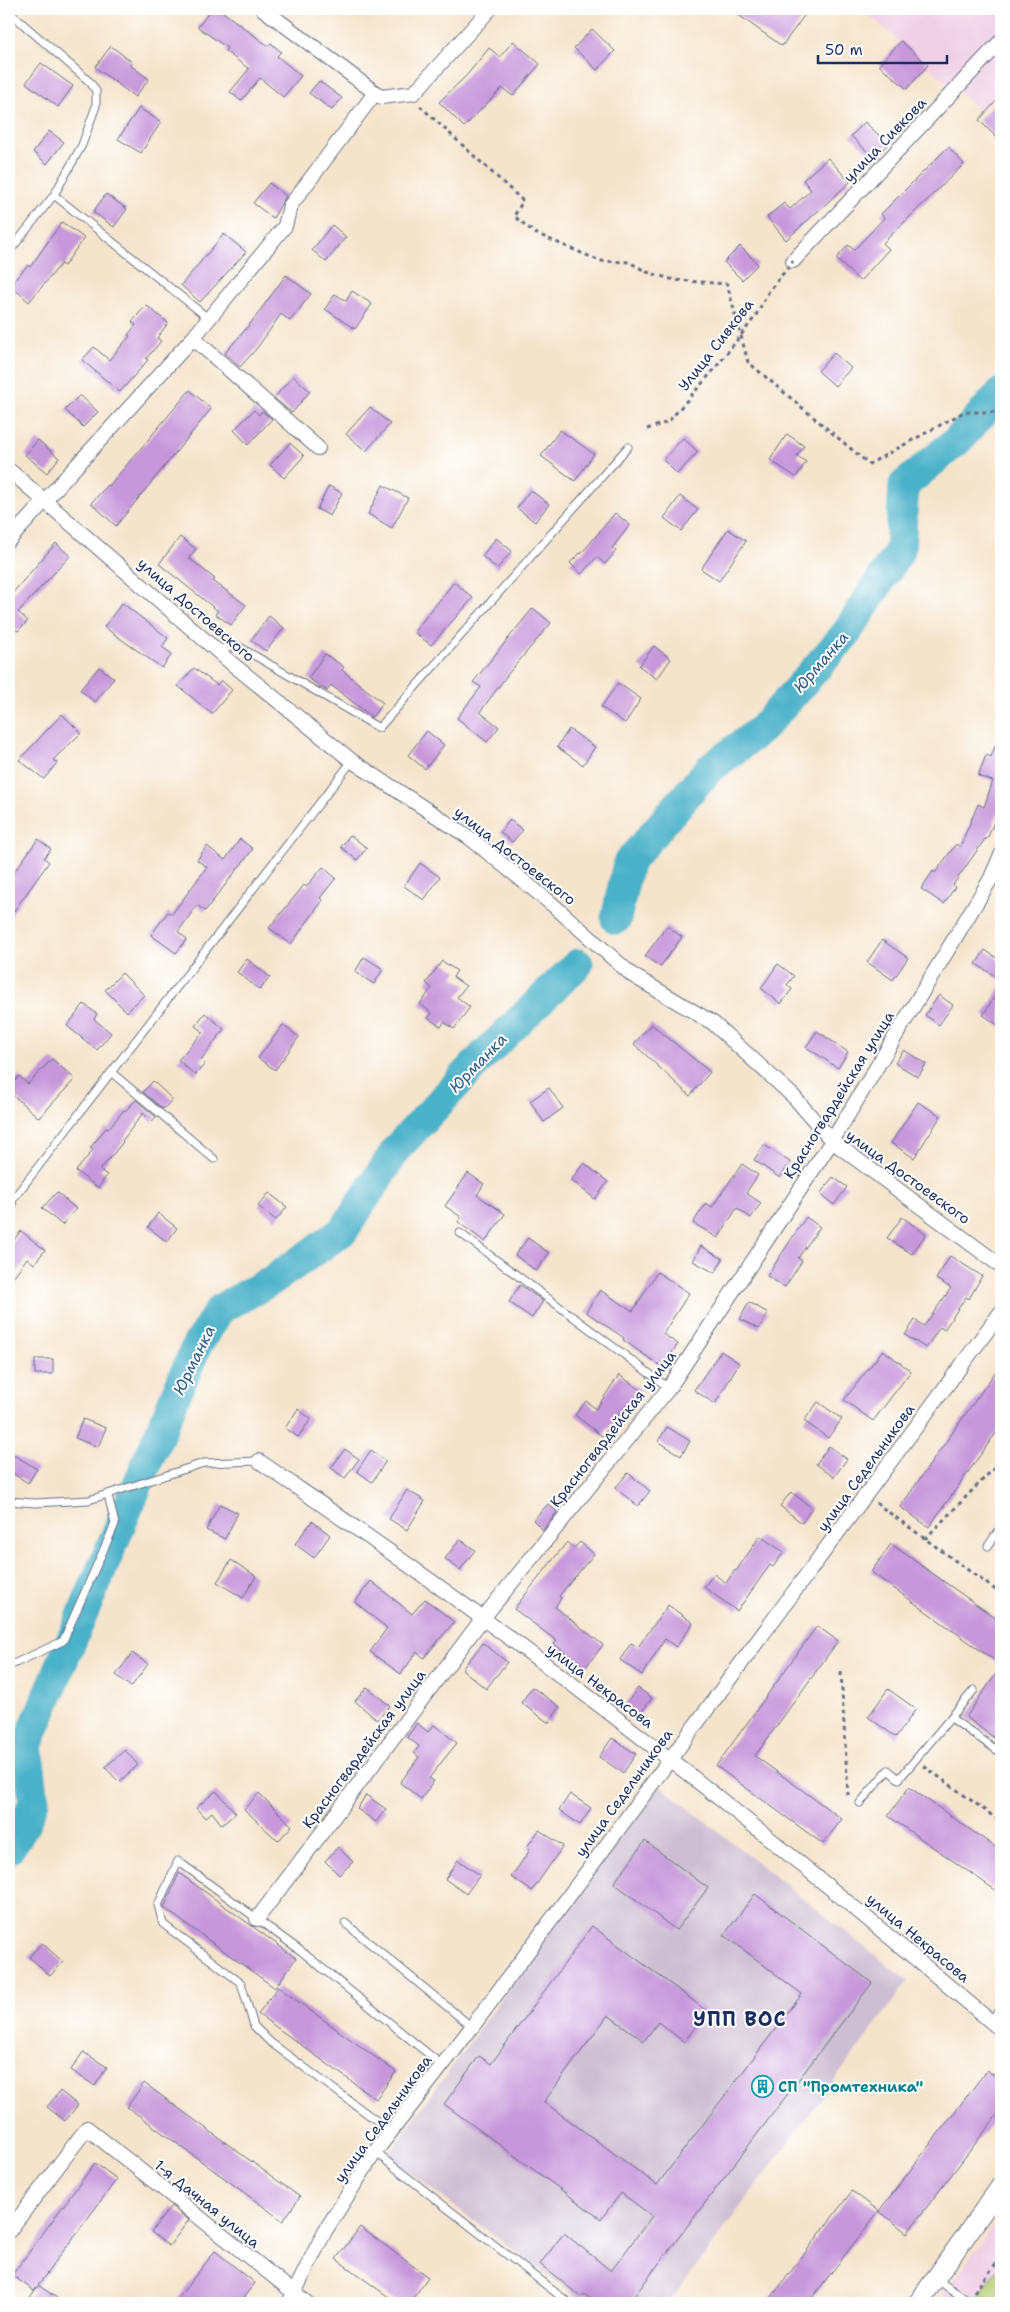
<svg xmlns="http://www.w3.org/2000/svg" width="1010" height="2312" font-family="'Shantell Sans',sans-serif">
<rect width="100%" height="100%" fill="#fff"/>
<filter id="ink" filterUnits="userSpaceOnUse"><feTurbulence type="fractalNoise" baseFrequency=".02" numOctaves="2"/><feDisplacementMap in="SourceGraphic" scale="10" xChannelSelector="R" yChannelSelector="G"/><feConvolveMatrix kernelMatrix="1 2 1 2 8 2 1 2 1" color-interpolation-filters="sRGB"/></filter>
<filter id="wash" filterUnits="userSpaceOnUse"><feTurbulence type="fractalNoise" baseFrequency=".0096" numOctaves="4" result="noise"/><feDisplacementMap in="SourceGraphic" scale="20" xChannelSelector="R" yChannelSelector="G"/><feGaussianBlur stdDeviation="1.12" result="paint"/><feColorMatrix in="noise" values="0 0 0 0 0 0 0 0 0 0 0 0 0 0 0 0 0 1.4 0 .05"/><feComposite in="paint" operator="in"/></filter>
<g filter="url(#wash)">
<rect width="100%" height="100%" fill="#f5e4cc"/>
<path fill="#efd0e6" d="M862,9h139v80l-21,22z
M1001,2216v87h-57l-5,-3z"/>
<path fill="#cdbed2" d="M658,1784l250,197 -239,322h-84l-198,-147z"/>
<path fill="#b3cc71" stroke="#677e68" d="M1001,2264v39h-22l-4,-3z"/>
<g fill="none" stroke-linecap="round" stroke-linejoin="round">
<path stroke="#49b1c8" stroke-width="31" d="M616,919l12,-56 81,-94 53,-40 83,-94 55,-85 4,-65 54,-45 43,-47
M9,1849l14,-21 11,-27 -7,-56 170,-400 23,-36 51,-28 72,-50 55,-84 84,-90 96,-93"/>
</g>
<g id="blocks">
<path fill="#c698da" d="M211,9h8l49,37 3,-3 10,9 -4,4 24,20 -18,21 -23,-19 -19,23 -11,-9 19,-23 -24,-18 2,-3 -29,-21z
M730,9h79l-27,37z
M592,29l23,22 -18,19 -23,-22z
M513,41l27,23 -27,32 -11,-8 -38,39 -25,-25 28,-27 22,-27 11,9z
M901,41l27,24 -21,24 -28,-24z
M111,46l21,16 -2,3 19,14 -14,18 -40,-30z
M41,63l32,23 -15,21 -32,-24z
M319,81l23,17 -10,12 -23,-17z
M1001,96v46l-22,-22z
M139,108l22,14 -20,31 -23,-14z
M865,122l23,22 -14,14 -23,-22z
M49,131l15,11 -17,22 -14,-12z
M948,147l16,17 -81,79 6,6 -29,32 -24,-22 12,-14 6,5 30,-32 -3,-4z
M828,158l22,24 -64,58 -19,-23 17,-14 6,6 21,-19 -8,-10z
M269,183l17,13 -13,22 -20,-15z
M106,194l21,15 -13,18 -21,-15z
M62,222l22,16 -20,28 -3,-2 -32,38 -19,-17 18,-20 2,2z
M332,225l14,12 -20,25 -14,-12z
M224,234l22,18 -46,50 -19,-17z
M740,246l18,18 -16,16 -18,-18z
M286,275l25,19 -21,27 -9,-7 -24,34 -17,19 -15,-14 26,-30z
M352,291l20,13 -17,25 -30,-20 10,-15 11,7z
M146,305l22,18 -11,15 4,3 -15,18 2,1 -28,32 -38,-32 12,-13 15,13 21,-24 -2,-1 8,-10 -4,-3z
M834,353l17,15 -16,18 -17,-15z
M293,376l17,15 -18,22 -18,-15z
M190,390l21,19 -95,117 -25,-23 17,-18 1,1z
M80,395l18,17 -15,15 -18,-17z
M370,407l20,17 -24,27 -20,-17z
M254,410l5,5 3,-4 10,8 -24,26 -14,-15z
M560,430l34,24 -19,27 -34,-25z
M787,434l17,12 -7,10 9,6 -10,15 -26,-17z
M683,438l15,14 -21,22 -14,-14z
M38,440l21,18 -12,15 -22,-18z
M290,443l14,13 -20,22 -14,-13z
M383,485l25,13 -16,30 -24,-14z
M329,486l13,7 -12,23 -13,-7z
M530,490l19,14 -14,18 -18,-14z
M680,496l18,14 -17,21 -17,-13z
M615,513l15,12 -18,23 4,3 -11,13 -8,-7 -16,17 -11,-11 10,-10 1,1z
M728,529l18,12 -27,40 -18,-12z
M180,537l16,12 -7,9 26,21 -2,2 33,24 -15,20 -16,-11 3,-3 -59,-47z
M496,538l16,13 -15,18 -15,-13z
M56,543l14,13 -52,56 10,9 -10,10 -9,-3v-31z
M454,582l19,16 -42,47 -17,-13z
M122,603l46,35 -6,9 10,7 -10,14 -58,-41z
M533,608l18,15 -43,51 -28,38 19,15 -12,15 -30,-24 24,-31 -8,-5z
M269,616l15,12 -18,23 -15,-11z
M654,646l17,13 -14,20 -18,-13z
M325,654l19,13 -2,3 41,33 -11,14 -41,-32 -4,6 -19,-13z
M99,667l15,11 -19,24 -15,-12z
M194,668l23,17 4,-5 11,10 -20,24 -34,-28z
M618,683l23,16 -16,24 -24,-16z
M62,714l19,19 -28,27 4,3 -13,16 -25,-19z
M569,729l26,18 -12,18 -26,-18z
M427,731l17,14 -19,24 -17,-14z
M1000,733l1,73 -14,33h-2l-32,46 2,2 -11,17 -23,-15 12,-18 2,2 21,-29 4,3 18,-43 6,3 9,-26 -15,-5 8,-21 5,2z
M510,820l13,10 -11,12 -12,-10z
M350,835l17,13 -10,12 -16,-13z
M38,839l13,10 -7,9 5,4 -40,56v-39z
M240,839l13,10 -48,62 -8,-6 -19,27 9,7 -11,14 -25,-18 17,-23 4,2 35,-47 -10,-7 10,-14 18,14z
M420,863l20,14 -16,23 -20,-14z
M323,867l13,11 -16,20 3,2 -32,44 -22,-16 35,-43 2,2z
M667,926l15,11 -22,30 -15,-11z
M882,940l26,18 -15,22 -26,-18z
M985,950l16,11v19l-25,-16z
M364,957l19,12 -9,15 -19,-12z
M247,959l23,18 -10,13 -23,-18z
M442,961l15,10 -4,6 13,9 -9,11 13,10 -16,22 -10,-7 -3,5 -13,-9 4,-5 -12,-9 12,-16 -6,-5z
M778,964l16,12 -7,9 5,4 -11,15 -20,-16z
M122,973l22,22 -17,17 -22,-22z
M1001,986v41l-18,-12z
M939,995l14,10 -14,20 -14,-10z
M84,1004l13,10 -3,5 17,14 -14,17 -30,-24z
M205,1013l19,16 -23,31 4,4 -10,11 -17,-15 25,-28 -8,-6z
M651,1024l59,48 -20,24 -56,-52z
M283,1025l16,12 -24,33 -17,-12z
M817,1031l31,21 -10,16 -32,-21z
M904,1050l22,14 -8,13 -23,-14z
M52,1059l23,20 -36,39 -30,-26v-3l10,-13 9,8z
M153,1081l20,19 -10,9 -20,-17z
M549,1088l14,20 -19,14 -14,-21z
M136,1100l20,17 -4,5 -9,-9 -21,28 1,1 -23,28 7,5 -9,13 -22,-17 17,-21 -3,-2 16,-20 2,1 16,-19 1,1z
M918,1102l23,14 -27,42 -23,-15z
M764,1145l26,17 -10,16 -26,-18z
M584,1163l24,19 -13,17 -24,-19z
M742,1164l16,11 -12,18 15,10 -10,15 -14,-10 -19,30 -25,-15 13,-20 6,4z
M468,1173l16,11 -7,11 28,19 -20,28 -27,-20 3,-5 -16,-11z
M833,1177l14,10 -13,18 -14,-11z
M57,1192l19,17 -14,16 -20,-17z
M269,1193l18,14 -11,13 -18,-14z
M158,1213l19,15 -10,14 -19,-15z
M806,1217l14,10 -22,31 4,3 -17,26 -18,-11z
M902,1217l24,17 -14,20 -25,-16z
M21,1231l24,19 -11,14 -7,-6 -18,25v-37z
M528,1238l21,15 -13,18 -21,-16z
M701,1246l22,13 -8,14 -22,-12z
M950,1256l32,20 -13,23 -3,-2 -22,33 -4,-3 -14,21 -21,-13 10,-15 9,6 27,-38 -15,-9z
M657,1272l32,21 -26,41 15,10 -16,23 -39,-27 1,-2 -38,-26 14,-22 33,21z
M520,1285l23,16 -11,17 -23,-16z
M749,1302l19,11 -9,16 -19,-10z
M883,1350l28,21 -38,50 -29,-21z
M721,1351l18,12 -24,41 -21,-14z
M35,1359h18v15h-18z
M1001,1364v62l-72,101 -29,-20z
M619,1375l22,15 -12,18 -3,-2 -24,30 -27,-21 11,-14 10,8z
M818,1402l24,17 -14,19 -24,-17z
M298,1409l13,10 -13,18 -13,-9z
M83,1419l23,9 -8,19 -23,-9z
M667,1427l23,14 -9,15 -23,-15z
M829,1446l18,13 -13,18 -18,-13z
M345,1449l14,10 -14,19 -14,-10z
M371,1450l15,11 -14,21 -15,-11z
M14,1455l23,14 -9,14 -19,-12v-8z
M628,1473l22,18 -12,15 -23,-18z
M407,1490l18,11 -18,29 -18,-11z
M791,1492l21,16 -10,15 -22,-17z
M220,1504l18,9 -13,26 -19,-9z
M548,1504l9,8 -14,18 -10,-10z
M312,1521l18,14 -16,23 -19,-14z
M760,1536l24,16 -11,15 -3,-2 -33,46 -33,-24 10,-13 12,9 9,-13 1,1z
M460,1539l15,11 -15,20 -15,-11z
M567,1542l7,6 6,-6 14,12 -35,42 2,2 -6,9 48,38 -18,23 -31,-24 3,-3 -43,-32z
M891,1544l110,78v43l-130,-93z
M231,1560l25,16 -13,22 -26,-16z
M371,1581l41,33 13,-15 29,23 -30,36 -7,-6 -16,22 -31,-22 17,-24 -32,-26z
M668,1605l25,18 -17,24 -11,-8 -23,36 -22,-15 11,-17 7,4z
M817,1626l21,15 -83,115 87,63 -19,25 -107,-78z
M483,1643l24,19 -21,27 -24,-20z
M132,1653l16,11 -17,23 -15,-12z
M1001,1667v76l-35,-26z
M367,1687l23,19 -13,14 -22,-19z
M532,1687l28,20 -11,16 -28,-20z
M638,1688l14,10 -14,19 -14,-11z
M888,1689l28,20 -20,28 -28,-20z
M417,1723l11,9 6,-7 23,18 -28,35 5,3 -13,18 -21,-16 19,-26 -5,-4 5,-7 -12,-9z
M612,1738l24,16 -13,19 -24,-16z
M125,1750l13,15 -19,17 -14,-15z
M909,1787l92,64v43l-113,-78z
M216,1791l20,22 -14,12 -10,-13 -7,6 -9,-10z
M259,1793l33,33 -14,15 -34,-32z
M570,1794l21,14 -11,17 -21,-15z
M366,1795l20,14 -10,13 -19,-13z
M539,1830l24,16 -31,45 -21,-14 19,-27 -3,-3z
M645,1841l63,47 -32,42 -62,-47z
M338,1847l15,15 -14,13 -14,-14z
M458,1860l22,15 -14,19 -21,-15z
M179,1873l117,85 -21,30 -111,-80z
M755,1894l117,89 -243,320h-32l-13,-9 -3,3 -41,-33 24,-31 47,38 41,-55 -31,-23 -20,26 -157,-115 35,-48 12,8 101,-138 115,85 -23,31 -26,-20 -14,19 -36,-26 -64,87 113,83 145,-191 -78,-59z
M42,1943l21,19 -13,14 -21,-19z
M278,1987l118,85 -20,27 -118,-85z
M83,2052l24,15 -12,19 -24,-16z
M987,2070l14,11v29l-94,123 -28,-22z
M144,2083l156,114 -17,24 -156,-114z
M60,2091l18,14 -13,16 -18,-14z
M95,2163l22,16 -79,106 26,18h-38l12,-17 -4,5 -22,-16z
M852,2191l27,20 -71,92h-41z
M171,2206l18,14 -20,26 -18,-14z
M360,2227l68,50 -18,26h-13l-61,-44z
M215,2251l40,32 -16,20h-65z"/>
</g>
</g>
<g filter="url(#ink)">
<use href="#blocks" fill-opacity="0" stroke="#676e84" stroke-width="1"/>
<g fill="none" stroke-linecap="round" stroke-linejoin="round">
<defs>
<path id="service" d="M9,12l81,70 6,9v15l-14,39 -28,50 -45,57
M54,195l154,123
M216,649l22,-3 141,82 249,-281
M111,1072l103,87
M10,1203l342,-442
M460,1233l209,155
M9,1501l26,2 54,-3 115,-37 55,-2
M988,1546l13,-19
M9,1666l54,-25 52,-117 -7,-29
M951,1718l50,35
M860,1803l28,-33 11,9 75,-89
M345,1923l127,104
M991,2021l10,-14
M392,2132l-122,-90 -16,-16 -13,-43 -78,-59 -5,-19 20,-44 123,90 141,114
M375,2152l194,151
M936,2279l35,24"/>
<path id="minor" d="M263,9l118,88 33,-4 76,-84
M793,261l208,-220
M193,338l125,110
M9,470l221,192 122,99 118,77 83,67 79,70 81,48 81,74 38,44 169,125
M9,540l184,-202 92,-112 5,-20 85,-113
M9,1202v3
M259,1461c75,52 150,103 223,157 179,129 350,270 519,412
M257,1919l226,-301 186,-230 163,-247 158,-261 11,-25
M9,2231l78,-103 220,175
M289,2303l36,-72 50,-79 97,-125 529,-715"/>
<path id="secondary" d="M918,2303l83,-117"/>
</defs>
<use href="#service" stroke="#676e84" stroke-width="9"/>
<use href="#minor" stroke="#676e84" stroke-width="16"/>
<use href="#secondary" stroke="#676e84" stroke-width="21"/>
<path stroke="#676e84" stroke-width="3" stroke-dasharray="4 4" stroke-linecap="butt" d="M420,106l103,95 -9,15 21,17 65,28 29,1 18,10 27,8 53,4 21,78 121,102 95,-52h37
M876,1503l125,91
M925,1539l76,-78
M841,1672l7,123
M924,1766l77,56
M974,2292l27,-35"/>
<use href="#service" stroke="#fff" stroke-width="7"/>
<use href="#minor" stroke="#fff" stroke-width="14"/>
<use href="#secondary" stroke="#fff" stroke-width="19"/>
<path stroke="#676e84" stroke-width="3" stroke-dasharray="4 4" stroke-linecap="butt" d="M647,429l21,-7 45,-51 42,-54 14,-26 24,-30"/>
</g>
</g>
<defs>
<symbol id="building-ring" viewBox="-11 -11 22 22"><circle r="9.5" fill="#fff" stroke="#0f9aa8" stroke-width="1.5"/><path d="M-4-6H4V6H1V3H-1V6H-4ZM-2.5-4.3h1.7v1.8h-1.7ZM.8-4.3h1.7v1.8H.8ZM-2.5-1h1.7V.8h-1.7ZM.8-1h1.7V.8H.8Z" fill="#0f9aa8"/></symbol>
</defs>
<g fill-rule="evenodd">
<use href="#building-ring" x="750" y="2074" width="25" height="25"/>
</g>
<g text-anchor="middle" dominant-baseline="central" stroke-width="4" stroke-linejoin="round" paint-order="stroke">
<g font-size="15" fill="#1b2f5e" stroke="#fff">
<text transform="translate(885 140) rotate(-46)">улица Сивкова</text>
<text transform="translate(716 345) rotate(-52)">Улица Сивкова</text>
<text transform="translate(196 610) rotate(41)">улица Достоевского</text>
<text transform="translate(515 856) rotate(38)">улица Достоевского</text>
<text transform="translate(839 1095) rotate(-58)">Красногвардейская улица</text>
<text transform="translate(908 1177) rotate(36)">улица Достоевского</text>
<text transform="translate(613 1429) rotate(-52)">Красногвардейская улица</text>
<text transform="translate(866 1468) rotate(-54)">улица Седельникова</text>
<text transform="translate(600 1686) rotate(37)">улица Некрасова</text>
<text transform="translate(364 1749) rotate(-53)">Красногвардейская улица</text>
<text transform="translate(624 1793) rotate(-54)">улица Седельникова</text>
<text transform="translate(918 1938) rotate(40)">улица Некрасова</text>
<text transform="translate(383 2119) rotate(-54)">улица Седельникова</text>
<text transform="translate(207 2204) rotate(39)">1-я Дачная улица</text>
</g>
<g font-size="15" font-weight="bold" fill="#0d838f" stroke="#fff" text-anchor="start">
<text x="778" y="2087">СП "Промтехника"</text>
</g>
<g font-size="16" font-style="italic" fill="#2b5c83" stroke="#fff">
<text transform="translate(821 662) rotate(-49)">Юрманка</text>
<text transform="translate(478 1063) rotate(-46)">Юрманка</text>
<text transform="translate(194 1360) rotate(-64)">Юрманка</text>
</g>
<g font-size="20" font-weight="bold" letter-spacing="1" fill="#1b2f5e" stroke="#fff">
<text x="740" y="2019">УПП ВОС</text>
</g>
</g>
<rect width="1010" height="2312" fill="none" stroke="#fff" stroke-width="30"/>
<path d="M818 55v8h129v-8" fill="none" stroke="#1b2f5e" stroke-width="2.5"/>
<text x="825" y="55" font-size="15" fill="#1b2f5e" stroke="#ffffff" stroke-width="4" paint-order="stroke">50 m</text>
</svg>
